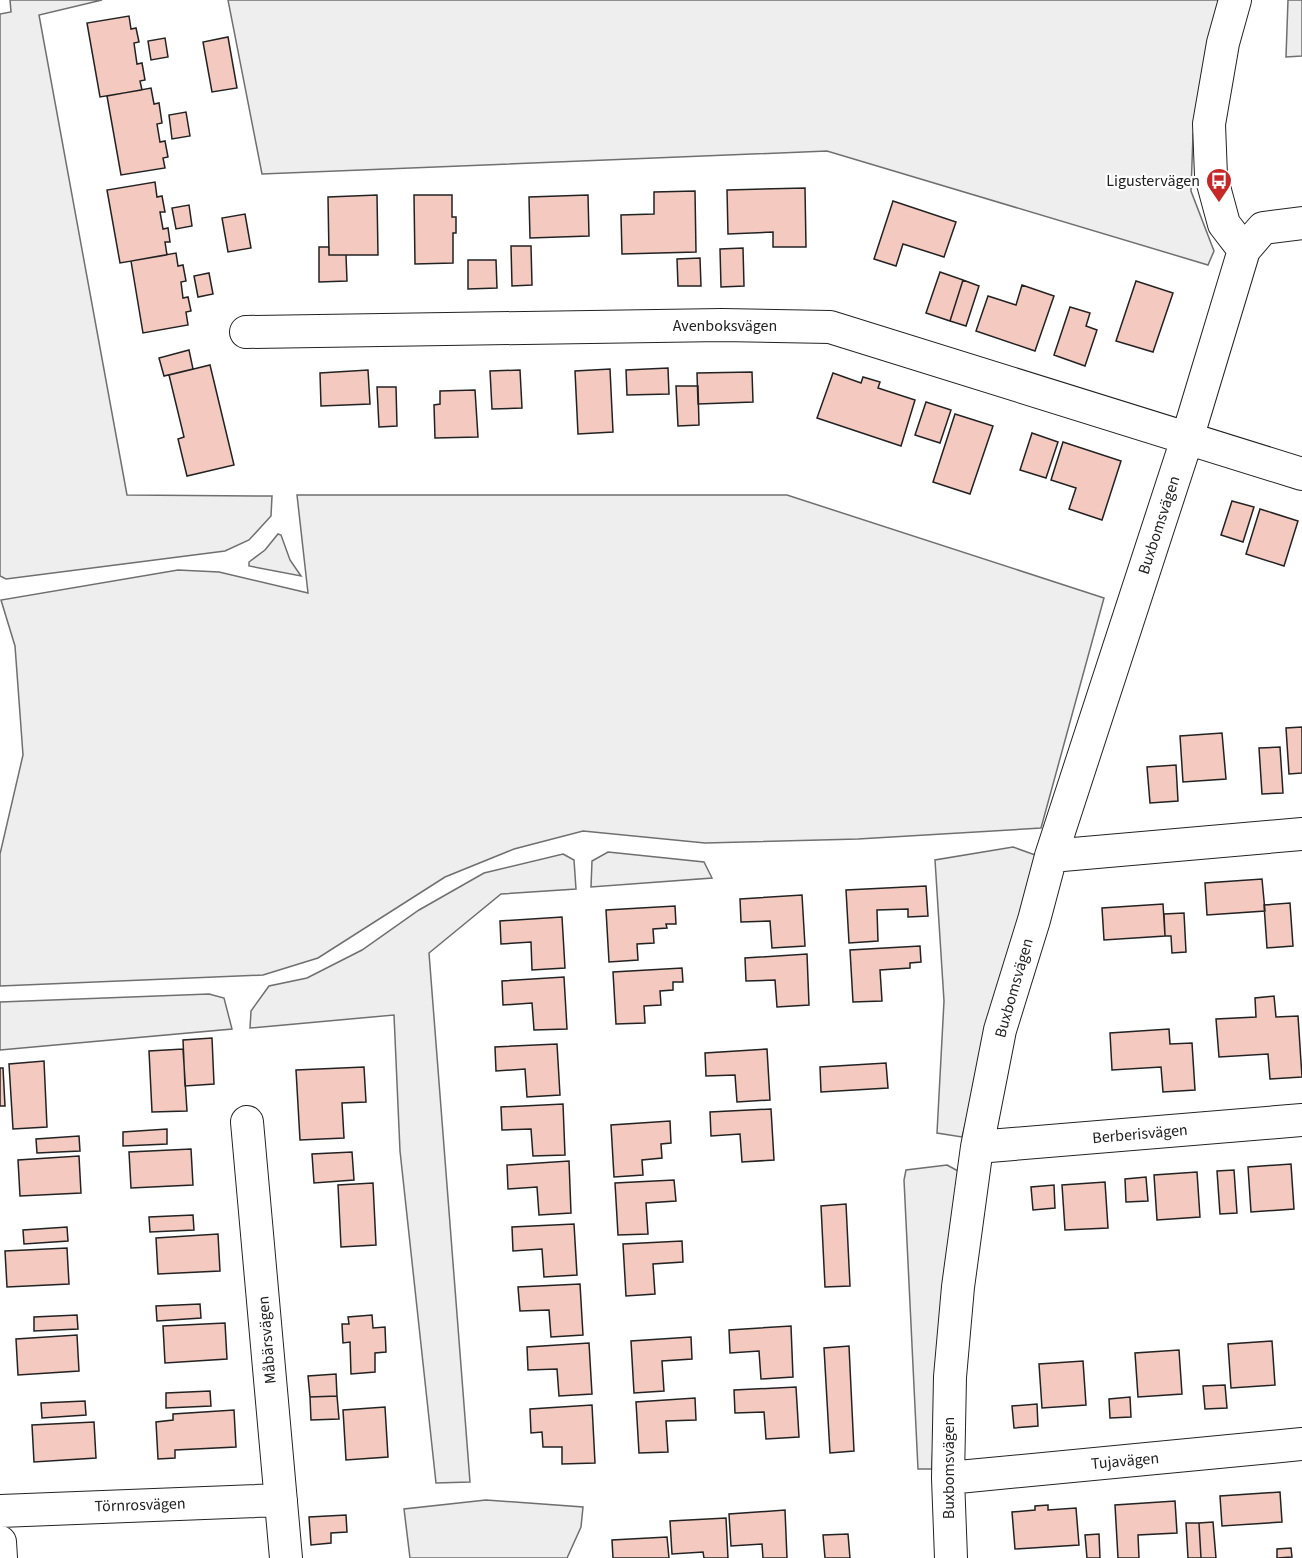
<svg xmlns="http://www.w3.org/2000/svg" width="1302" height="1558" font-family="'Source Sans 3',sans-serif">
<rect width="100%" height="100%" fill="#fff"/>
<path fill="#eee" stroke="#6f6f6f" stroke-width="1.5" d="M10,0h92l-63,15 88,480 145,1 -1,20 -22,24 -24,11 -219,28 -6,-3v-562l11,-2z
M228,0h992l-8,24 -19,111 -2,56 23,60 -6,14 -381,-114 -565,23z
M1288,0h14v56l-16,1z
M297,495h490l317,103 -63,230 -183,11 -153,4 -122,-12 -69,18 -69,28 -127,81 -55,17 -263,11v-132l23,-99 -8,-109 -14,-46 177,-30 41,2 89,21z
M278,534l3,1 9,25 11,16 -52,-10v-4l16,-12z
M1013,847l25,9 -32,112 -44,169 -25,-4 7,-132 -9,-141z
M608,852l96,10 8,16 -121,9 1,-26z
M563,854l11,6 2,29 -75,5 -72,59 41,529 -34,1 -36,-332 -6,-136 -144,13 1,-17 18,-25 38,-8 55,-28 57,-40 65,-37z
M209,994l15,4 8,31 -232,21v-48z
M947,1165l11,6 -21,177 -5,121h-14l-14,-289 2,-10z
M486,1500l97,7 -2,20 -14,31h-157l-6,-49z"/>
<path fill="#f3c9c0" stroke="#222" stroke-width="1.5" d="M129,16l2,13 5,-1 3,14 -5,1 3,21 5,-1 3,17 -5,1 2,9 -42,7 -13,-74z
M228,37l9,51 -25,4 -9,-50z
M165,38l3,19 -17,3 -3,-19z
M151,88l3,16 5,-1 3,20 -5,1 3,18 5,-1 3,16 -5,1 2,10 -44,7 -14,-79z
M186,112l4,24 -18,3 -3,-24z
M155,182l2,15 5,-1 3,16h-5l3,17 5,-1 2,14h-5l2,13 -47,8 -13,-73z
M805,188l1,59h-33v-15l-45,2 -1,-44z
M695,191l1,61 -74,2 -1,-39 33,-1v-22z
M377,195l1,60h-49l-1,-58z
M414,195h38v22h4v16h-3v30l-38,1z
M588,195l1,41 -59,2 -1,-41z
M893,201l63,21 -12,35 -41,-13 -7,22 -22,-7z
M189,205l3,21 -16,3 -4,-21z
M245,214l6,34 -23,4 -6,-34z
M511,246h20l1,39 -20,1z
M319,247h10v8h17l1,26 -28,1z
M743,248l1,38 -23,1 -1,-38z
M176,253l2,13 5,-1 3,16 -5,1 2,16 5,-1 3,14 -5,1 2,13 -45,8 -12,-72z
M700,258l1,28h-23l-1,-27z
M468,260h28l1,28 -29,1z
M940,272l23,8 -13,41 -24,-8z
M209,273l4,21 -15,3 -4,-21z
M963,280l16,6 -13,40 -16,-5z
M1136,281l37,12 -20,59 -37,-11z
M1022,285l32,11 -19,55 -59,-20 12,-35 28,9z
M1070,307l20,6 -4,13 11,4 -12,36 -31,-11z
M189,350l4,19 -29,7 -5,-18z
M210,365l24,100 -47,11 -9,-37 6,-2 -15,-62z
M668,368l1,26 -42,1 -1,-25z
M610,369l3,63 -35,2 -3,-63z
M368,370l2,34 -49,2 -1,-33z
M520,370l2,38 -30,1 -2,-38z
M752,372l1,30 -55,2 -1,-31z
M833,373l28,10 2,-6 17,5 -2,6 37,12 -14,46 -84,-28z
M676,386h22l1,39 -21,1z
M377,387h19l1,39 -18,1z
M475,390l3,47 -43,1 -1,-33 6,-1v-13z
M926,402l25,8 -11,33 -25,-8z
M955,414l38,12 -23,68 -37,-12z
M1032,433l26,9 -12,36 -26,-8z
M1063,442l58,19 -19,59 -33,-11 7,-21 -25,-8z
M1232,501l22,6 -11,35 -22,-7z
M1260,509l38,12 -14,45 -38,-12z
M1302,727v46l-13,1 -3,-46z
M1222,733l4,46 -43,3 -3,-46z
M1280,747l3,46 -21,1 -3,-46z
M1176,765l2,36 -28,2 -3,-36z
M1262,879l3,32 -58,4 -2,-32z
M926,886l2,30 -20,1v-8l-31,1 1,31 -29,2 -3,-53z
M802,895l3,51 -33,2 -2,-27 -29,1 -1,-23z
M1290,903l3,43 -26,2 -3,-43z
M1163,904l2,32 -61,4 -2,-32z
M675,906l1,18h-10l1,4 -14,1 1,14 -17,1 1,16 -29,2 -3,-52z
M1184,913l2,39 -14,1 -1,-17h-6l-1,-22z
M562,917l3,51 -33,2 -1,-28 -30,2 -1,-23z
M920,946l1,16 -11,1v5l-30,2 2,31 -29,1 -3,-52z
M807,954l2,51 -32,2 -2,-27 -29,1 -1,-23z
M682,968l1,14h-10v8l-13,1 1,14 -17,1 1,17 -29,1 -3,-52z
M564,977l3,52 -33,1 -2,-27 -29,2 -1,-24z
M1274,996l2,21 22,-1 4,61 -32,2 -2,-25 -49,3 -3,-38 40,-2 -1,-19z
M1169,1029l1,15 22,-1 3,47 -32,2 -2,-25 -49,3 -2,-37z
M212,1038l2,46 -29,2 -2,-46z
M557,1044l3,51 -33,2 -2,-28 -29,2 -1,-24z
M183,1049l4,62 -35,1 -3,-61z
M767,1049l3,51 -33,2 -2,-27 -29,1 -1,-23z
M44,1061l3,66 -34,2 -4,-65z
M886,1063l2,25 -67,4 -1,-25z
M364,1067l2,35 -24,1 2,35 -44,2 -4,-70z
M0,1068h3l2,38h-5z
M563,1104l2,51 -32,1 -2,-27 -29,1 -1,-23z
M771,1109l3,51 -32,2 -2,-28 -29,2 -1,-24z
M670,1121l1,22 -10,1 1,14 -20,2 1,15 -29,2 -3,-52z
M167,1129v15l-44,2v-14z
M79,1136l1,15 -43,2 -1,-14z
M191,1149l2,36 -62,3 -2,-36z
M352,1152l2,28 -40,3 -2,-29z
M79,1156l2,37 -61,3 -2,-36z
M569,1161l2,52 -32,2 -2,-28 -29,2 -1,-24z
M1291,1164l3,45 -43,3 -3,-45z
M1234,1170l3,43 -17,1 -3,-43z
M1197,1172l3,45 -43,3 -3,-45z
M1146,1177l2,24 -22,1 -1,-23z
M674,1180l2,21 -30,2 2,31 -30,1 -3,-52z
M1105,1182l3,46 -43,2 -3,-45z
M373,1183l3,62 -35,2 -3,-62z
M1054,1185l1,23 -22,2 -2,-23z
M846,1204l4,82 -25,1 -4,-81z
M193,1215l1,15 -44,2 -1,-15z
M574,1224l3,51 -33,2 -2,-28 -29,2 -1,-24z
M67,1227l1,14 -44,3 -1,-14z
M218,1234l2,37 -62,3 -2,-36z
M682,1241l1,21 -30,2 2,30 -29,2 -3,-52z
M67,1248l2,36 -62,3 -2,-36z
M580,1284l3,51 -32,2 -2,-27 -29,1 -2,-24z
M200,1304l1,14 -44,3 -1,-15z
M77,1315l1,14 -44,2v-14z
M372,1315l1,13 12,-1 1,25 -11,1v19l-24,2 -1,-32 -7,1 -1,-19h7l-1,-7z
M225,1323l2,36 -62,4 -2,-37z
M791,1326l2,51 -32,2 -2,-28 -29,2 -1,-23z
M77,1335l2,36 -61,4 -2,-36z
M691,1337l1,22 -30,2 2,30 -30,2 -3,-52z
M1272,1341l3,44 -44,3 -3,-44z
M589,1343l3,51 -33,2 -2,-27 -29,1 -1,-23z
M849,1346l5,105 -24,2 -6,-105z
M1179,1350l3,44 -44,3 -3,-44z
M1083,1361l3,44 -44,3 -3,-44z
M336,1374l1,22 -27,1 -2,-21z
M1225,1385l2,23 -22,1 -2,-23z
M796,1387l3,50 -33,2 -2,-27 -29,1 -1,-23z
M210,1391l1,15 -45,2v-15z
M337,1396l2,23 -28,1 -1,-23z
M1130,1397l1,20 -21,1 -1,-19z
M695,1398l1,22 -30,1 2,31 -29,1 -3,-51z
M85,1401l1,14 -44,3 -1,-15z
M1037,1404l1,22 -24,2 -2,-22z
M592,1405l3,58 -33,1v-17h-19l-1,-15 -11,1 -1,-24z
M385,1407l3,50 -42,3 -3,-50z
M234,1410l2,37 -61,3v8l-17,1 -2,-37 17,-2v-6z
M94,1422l2,36 -62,4 -2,-37z
M1280,1492l2,30 -60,4 -2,-30z
M1175,1501l2,32 -39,2 1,23h-21l-3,-53z
M1048,1505v5l28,-2 3,37 -64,4 -3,-37 23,-2v-4z
M785,1510l2,48h-24l-1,-14 -31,2 -2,-32z
M346,1515l1,17 -16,1v10l-20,2 -2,-28z
M726,1518l2,40h-24l-1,-6 -31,2 -2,-33z
M1213,1522l3,36h-15l-2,-35z
M1186,1523h13l2,35h-13z
M848,1534l2,24h-25l-2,-23z
M1099,1534l1,24h-13l-2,-23z
M667,1537l2,21h-56l-1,-18z
M1291,1548l1,9 -15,1v-9z"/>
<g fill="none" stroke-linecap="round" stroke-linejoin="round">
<defs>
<path id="minor" d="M1235,0l-12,43 -14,81 2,52 13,48 20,26
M246,332l476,-7 108,2 472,147
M1051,856l251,-22
M247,1122l39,436
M977,1147l325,-27
M948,1478l354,-34
M0,1511l281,-11
M0,1542l1,16
M951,1558l-3,-80 2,-101 8,-90 19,-140 23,-117 34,-110 17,-64 136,-417 57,-189 19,-22 39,-5"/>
</defs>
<use href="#minor" stroke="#222" stroke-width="34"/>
<use href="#minor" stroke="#fff" stroke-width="32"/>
</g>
<defs>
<symbol id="bus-pin" viewBox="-11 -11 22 30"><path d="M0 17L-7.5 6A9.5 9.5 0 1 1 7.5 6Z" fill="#c62828" stroke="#fff"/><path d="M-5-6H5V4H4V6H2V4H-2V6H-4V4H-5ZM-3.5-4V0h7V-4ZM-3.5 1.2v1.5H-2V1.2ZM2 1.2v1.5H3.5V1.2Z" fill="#fff"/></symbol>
</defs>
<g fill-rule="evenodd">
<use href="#bus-pin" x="1204" y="166" width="30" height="40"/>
</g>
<g text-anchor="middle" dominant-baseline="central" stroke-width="4.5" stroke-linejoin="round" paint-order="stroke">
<g font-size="16" fill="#222" stroke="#fff" text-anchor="end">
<text x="1200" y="181">Ligustervägen</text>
</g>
<g font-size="16" fill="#222" stroke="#fff">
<text x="725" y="326">Avenboksvägen</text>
<text transform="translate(1159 525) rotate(-72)">Buxbomsvägen</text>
<text transform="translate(1014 988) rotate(-74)">Buxbomsvägen</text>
<text transform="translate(1140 1134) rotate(-5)">Berberisvägen</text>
<text transform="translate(267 1340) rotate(-95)">Måbärsvägen</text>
<text transform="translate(1125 1461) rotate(-5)">Tujavägen</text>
<text transform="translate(949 1468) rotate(-90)">Buxbomsvägen</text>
<text transform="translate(140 1505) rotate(-2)">Törnrosvägen</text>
</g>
</g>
</svg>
